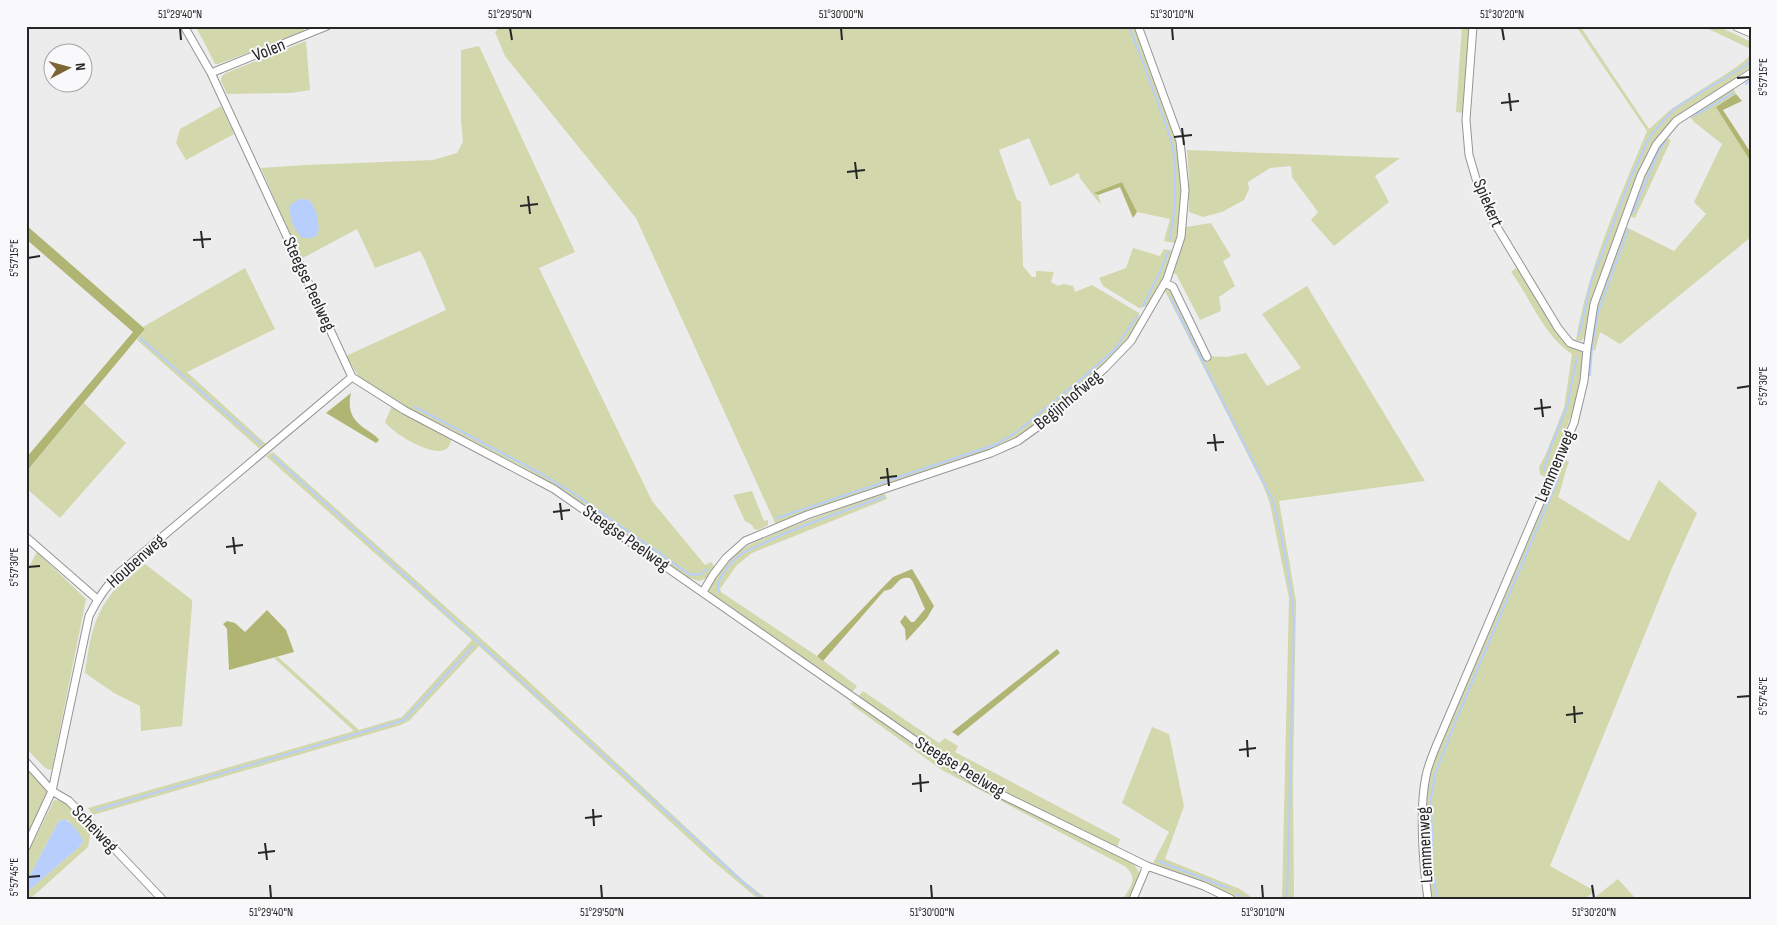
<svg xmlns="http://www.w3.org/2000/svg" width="1777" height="925" font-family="'Sofia Sans Condensed',sans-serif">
<rect width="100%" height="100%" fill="#ececed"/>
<path fill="#d3d7ac" d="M195,26h110l-2,6 -85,32h-3l-13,-26z
M501,26h635c19,52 43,104 46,159 1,19 -3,39 -7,58l-11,-2 6,-22 -33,-7 -15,-30 -27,13h3l3,10 -22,-28 1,-1 -2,-3 -6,4 -22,9 -21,-48 -30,12 18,50 4,2 2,64 9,11h4v-6l18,1 -3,10 7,4 6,-2 9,2 2,6 17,-7 47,28 1,8 -16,26 -68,61 -47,35 -233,82 -140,-307 -131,-162 -10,-24z
M1462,26h8l-6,87 -8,-1z
M1576,26h4l69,103 21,-19 68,-44 13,-11v12l-70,47 -16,14 -16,20 -11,26 -48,145 -5,18 -4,4 -5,-1c12,-72 43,-141 71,-209z
M1702,26h16l33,16v7z
M306,41l4,49 -19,3 -64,1 -6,-13 1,-5 4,-3z
M479,46l96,206 -36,16 113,233 53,64 6,-3 4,5 -8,11 -8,3 -10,-3 -112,-78 -47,-29 -131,-68 -40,-26 -13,-21 100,-46 -22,-52 -4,-7 -45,17 -18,-39 -56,30 -40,-91 45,-3 127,-5 24,-7 6,-11 -2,-23v-69z
M1733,87l3,7 -19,13 34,55v75l-131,107 -20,-12 -5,19 -6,-3 7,-38 30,-83 48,24 32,-37 -12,-12 28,-58 -28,-22 -5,-7z
M221,106l13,28 -48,26 -10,-17 4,-14z
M1666,138l5,2 -36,78 -5,-2 23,-59z
M1187,150l213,8 -25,18 14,26 -55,44 -23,-26 7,-8 -26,-35 -1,-11 -21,2 -22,14 1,7 -5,11 -22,12 -19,5 -14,-5v-34z
M1211,223l20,33 -8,5 12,25 -16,11 2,14 -21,9 -24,-46 -3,-1 13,-46z
M1133,248l27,8 4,-7 9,2 -10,30 -15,25 -9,2 -36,-22 -4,-8 27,-10z
M1517,267l35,57 30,28 2,5 -7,43 -30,79 -7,-5 -1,-7 6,-11 19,-48 8,-54c-29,-19 -41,-55 -61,-82z
M245,268l30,61 -88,43 80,73 -6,5 -124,-110 8,-11 -2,-2z
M1307,286l118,195 -146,20 17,100 -3,180 1,118h-12l7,-301 -19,-94 -7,-19 -99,-196 4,-1 5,2 32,66 22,1 19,-4 21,33 34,-18 -39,-54z
M84,403l42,40 -66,75 -34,-30v-16z
M392,406l59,32c0,32 -58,-4 -66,-16z
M273,452l251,225 220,204 23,18h-9l-45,-38 -234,-215 -70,75 -8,4 -308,90 -5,-7 266,-77 -80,-73 4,-1 81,73 43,-13 70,-77 -206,-184z
M1563,459l6,3c-5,11 -6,23 -11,35l71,44 30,-61 38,33 -25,55 -122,298 45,25 -10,8h-153l-7,-54 1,-57 13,-42z
M752,491l12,30 4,-1v5l-10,5 -4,-1 -2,-4 -7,-4 -12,-26z
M884,492l3,7 -135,54 -15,12 -17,24 1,3 96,64 40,30 -4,5 -4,1 -136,-96 -4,-5 5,-15 17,-19 16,-11 35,-16z
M37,552l49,47 -34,170 -2,1 -6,-3 -18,-19v-175z
M145,564l47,36v6l-10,120 -41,5 -1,-25 -26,-13 -29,-20c4,-29 8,-58 28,-81 9,-10 22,-19 32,-28z
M863,691l76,52 6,-5 13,8 -3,6 165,87 -3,9 -156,-78 -103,-73z
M849,703h7l78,55 93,51 101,50c18,16 11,20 3,40h-8c8,-13 15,-20 3,-32l-184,-97z
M1152,727l17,7 15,72 -19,53 75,30 14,10h-19l-13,-9 -69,-27 16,-31 -47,-29z
M26,763l23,28 -23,55z
M54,800l10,1 27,29 -3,17 -58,52h-4v-6l54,-47 3,-5 -14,-20 -6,-2 -5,3 -32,61v-26z
M1618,879l18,20h-43z"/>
<path fill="#b0b574" d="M1736,94l6,7 -19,9 28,43v9l-35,-55z
M1122,182l15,30 -4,6 -13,-31 -22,8 -4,-2z
M26,225l119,104 -119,143v-14l107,-126 -107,-93z
M351,393c-4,17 1,28 16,37 5,4 9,5 12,10l-3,3 -50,-30z
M912,569l22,37 -7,12 -21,23 -1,-12 -5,-7 5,-7 6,7h3l11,-13 -12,-27 -3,-4c-11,-2 -12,5 -19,11l-7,2 -61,70 -6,-5 69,-72 7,-7z
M267,610l19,20 8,22 -65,18 -2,-41 -4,-5 4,-3 8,2 10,9z
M1057,649l3,4 -102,83 -6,-4z"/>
<path fill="#b8cffd" d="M299,199c2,0 7,0 9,1 9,5 13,27 9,36l-6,2h-9c-9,-10 -13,-20 -12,-33z
M64,819c8,3 15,13 19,22l-3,5 -54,47v-10l32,-61z"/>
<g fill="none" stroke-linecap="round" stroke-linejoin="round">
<path stroke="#b8cffd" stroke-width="2" d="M1129,26l34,90 10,31 2,23v36l-5,33
M1746,84l5,-4
M1694,116l39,-23
M1633,213l25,-60 7,-11
M1170,297l103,204c10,40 18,80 21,121l-7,277
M1143,306l17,-34 8,-20
M1579,335l12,-53 40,-105 17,-37 8,-11 19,-21 70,-42 6,-6
M140,338l121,106
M1590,375l2,-28 6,-35 30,-82
M415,407l125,66 33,20 116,81 10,1 8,-6
M273,456l470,426 20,17
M1544,470l7,-24 16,-39 10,-50
M777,518l220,-74 21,-13 68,-56 29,-26 22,-33
M719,592c-5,-12 12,-30 21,-37 7,-5 17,-8 24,-12 38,-19 79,-31 119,-46
M96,810l308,-90 69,-74
M1158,861l70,27
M1237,894l7,5
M1437,899l-4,-25 -2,-76 4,-24 24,-61 99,-234"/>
<defs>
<path id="minor" d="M184,26l27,47 141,304 52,33 150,79 362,252 64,43 167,82 57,20 27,13
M1473,26l-7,94 3,35 10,34 15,33 64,106 12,15 17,6
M211,73l116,-47
M1165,283l8,4 34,70
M26,537l71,62
M703,592l10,-17 13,-17 19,-17 62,-26 184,-62 27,-12 18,-13 69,-60 26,-27 36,-62 14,-42 4,-47 -5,-49 -42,-115
M26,762l26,29 17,10 93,98
M26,847l26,-56 37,-175c8,-16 16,-29 29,-42l234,-197
M1133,899l14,-33
M1428,899c-5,-34 -9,-90 -2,-123 2,-11 7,-22 11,-32l137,-321 10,-42 3,-32 7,-45 47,-129 15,-30 20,-24 75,-48"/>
<path id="tertiary" d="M1737,26l14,6"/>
</defs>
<use href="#minor" stroke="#959597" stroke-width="9"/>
<use href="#tertiary" stroke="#959597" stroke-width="11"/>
<use href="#minor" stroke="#fff" stroke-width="7"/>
<use href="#tertiary" stroke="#fff" stroke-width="9"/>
</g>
<path fill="none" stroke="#262627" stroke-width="2" d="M180,28l1,12M510,28l2,12M841,28l1,12M1172,28l1,12M1502,28l2,12M1737,78l13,-1M1509,93l2,18M1501,103l18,-2M1182,128l2,17M1174,137l18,-2M855,162l2,17M847,172l18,-2M528,196l2,18M520,206l18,-2M201,231l2,17M193,240l18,-1M28,258l12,-2M1737,388l13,-2M1541,399l2,18M1534,409l17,-2M1214,434l2,17M1207,443l17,-1M887,468l2,18M880,478l17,-2M560,503l2,17M553,512l17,-2M233,537l2,17M226,547l17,-2M28,567l12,-1M1737,697l13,-1M1574,706l1,17M1566,715l17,-2M1247,740l1,17M1239,750l17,-2M920,774l1,18M912,784l17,-2M593,809l1,17M585,818l17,-2M265,843l2,17M258,853l17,-2M28,877l12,-1M270,885l1,13M601,885l1,13M931,885l1,13M1262,885l1,13M1592,885l2,13"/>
<g text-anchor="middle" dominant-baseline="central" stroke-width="4" stroke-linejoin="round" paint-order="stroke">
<g font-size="18" fill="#262627" stroke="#f9f9fb">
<text transform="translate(269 50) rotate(-22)">Volen</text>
<text transform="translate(1488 203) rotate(67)">Spiekert</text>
<text transform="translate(309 284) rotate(65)">Steegse Peelweg</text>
<text transform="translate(1068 400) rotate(-40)">Begijnhofweg</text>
<text transform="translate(1555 466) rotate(-67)">Lemmenweg</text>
<text transform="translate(626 538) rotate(35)">Steegse Peelweg</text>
<text transform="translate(136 561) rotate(-42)">Houbenweg</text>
<text transform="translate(960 767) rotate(31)">Steegse Peelweg</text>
<text transform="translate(95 829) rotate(46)">Scheiweg</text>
<text transform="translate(1425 845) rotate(-93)">Lemmenweg</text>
</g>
</g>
<rect width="1777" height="925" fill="none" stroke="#f9f9fb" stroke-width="55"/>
<g transform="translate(68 68) rotate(84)"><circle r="24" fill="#f9f9fb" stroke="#a5a5a6"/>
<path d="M0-4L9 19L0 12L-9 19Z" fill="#7c6635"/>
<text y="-8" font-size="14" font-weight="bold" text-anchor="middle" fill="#262627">N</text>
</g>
<rect x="28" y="28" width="1722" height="870" fill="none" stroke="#262627" stroke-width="2"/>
<g font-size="12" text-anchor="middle" fill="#262627">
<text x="180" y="18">51°29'40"N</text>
<text x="510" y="18">51°29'50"N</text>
<text x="841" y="18">51°30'00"N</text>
<text x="1172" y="18">51°30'10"N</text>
<text x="1502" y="18">51°30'20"N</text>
<text transform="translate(1763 77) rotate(-90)" y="4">5°57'15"E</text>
<text transform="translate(14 258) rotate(-90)" y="4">5°57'15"E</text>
<text transform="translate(1763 386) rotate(-90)" y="4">5°57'30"E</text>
<text transform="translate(14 567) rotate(-90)" y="4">5°57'30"E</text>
<text transform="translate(1763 696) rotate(-90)" y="4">5°57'45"E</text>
<text transform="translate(14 877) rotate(-90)" y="4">5°57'45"E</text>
<text x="271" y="916">51°29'40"N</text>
<text x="602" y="916">51°29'50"N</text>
<text x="932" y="916">51°30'00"N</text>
<text x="1263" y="916">51°30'10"N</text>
<text x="1594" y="916">51°30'20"N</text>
</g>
</svg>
